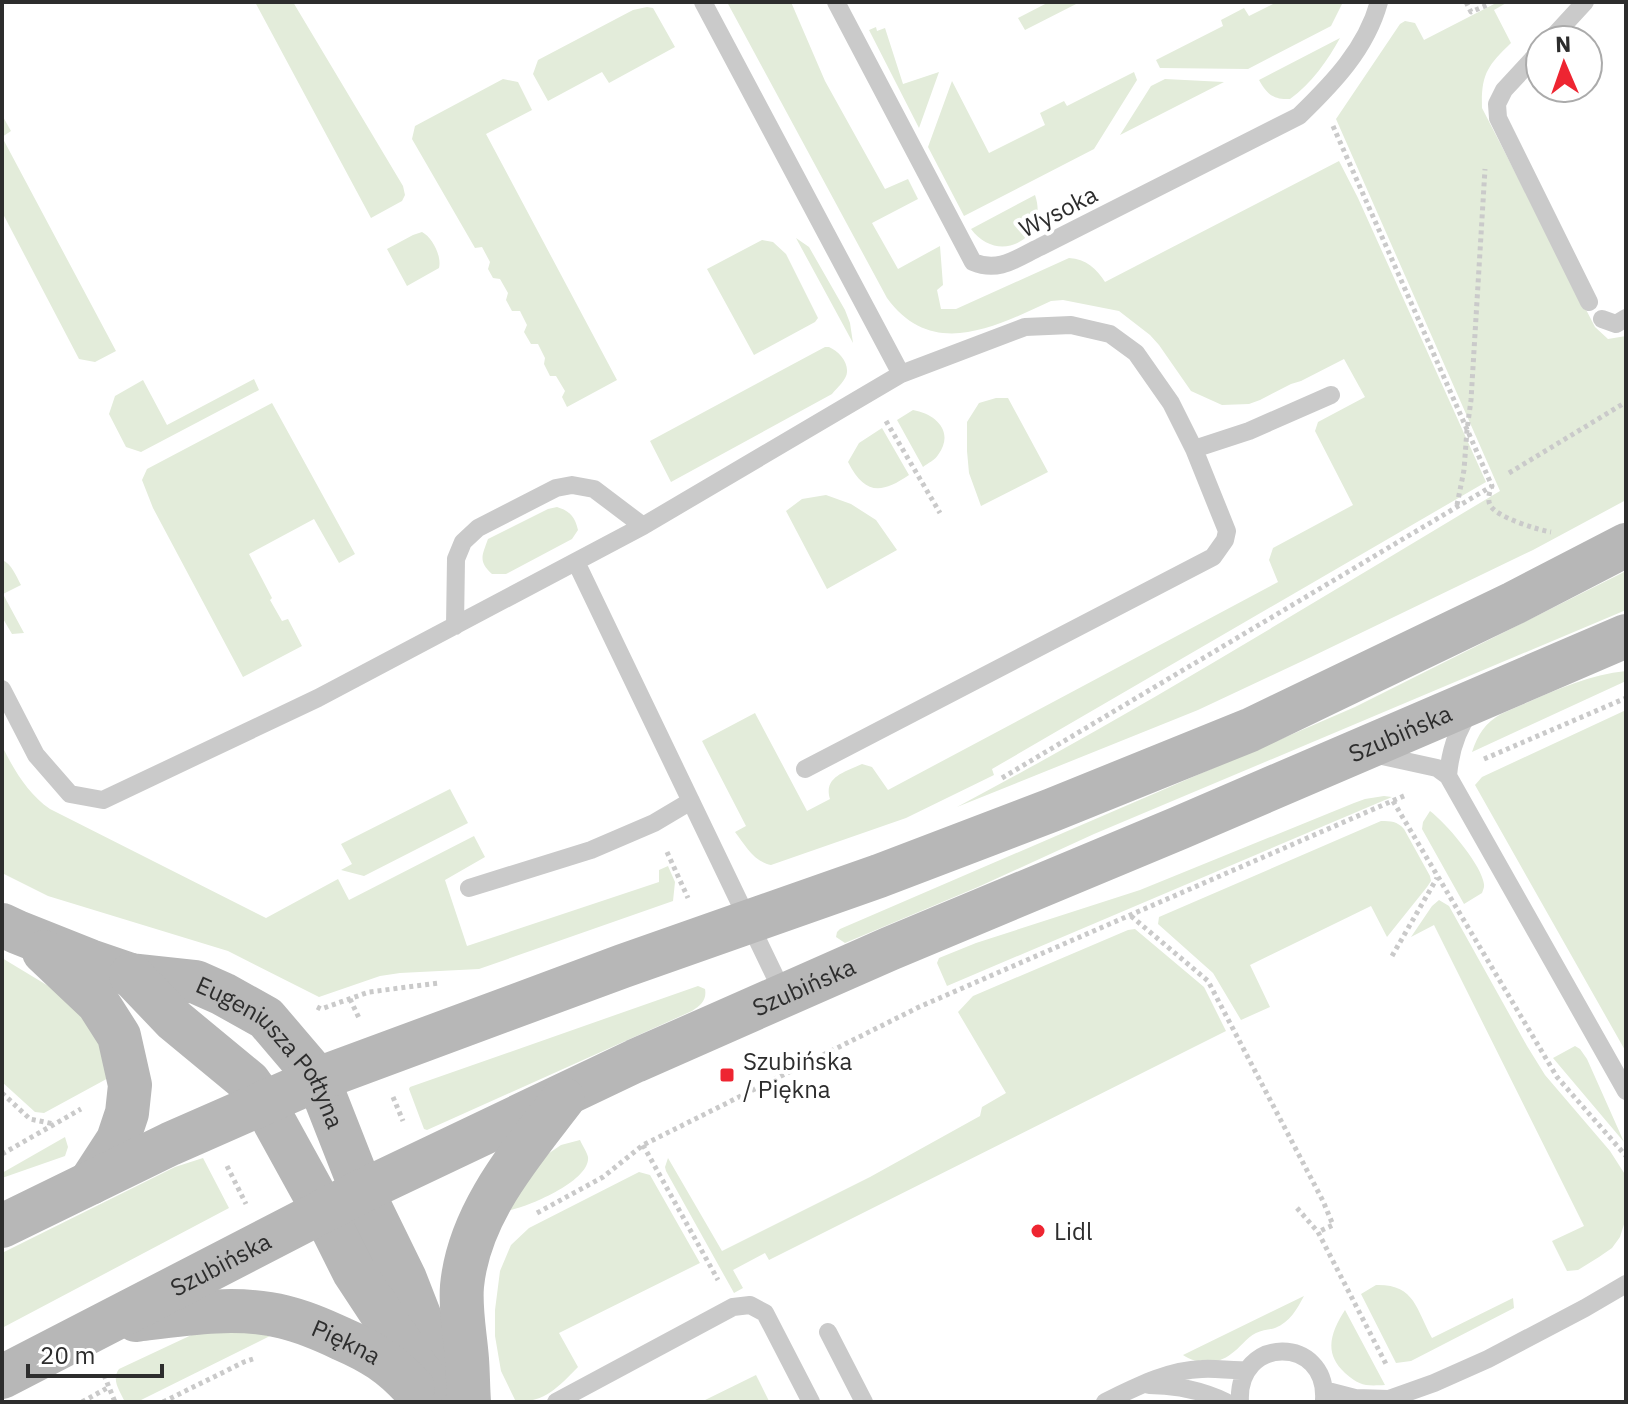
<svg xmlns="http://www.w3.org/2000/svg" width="1628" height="1404" font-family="'IBM Plex Sans',sans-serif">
<rect width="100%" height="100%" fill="#fff"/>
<path fill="#e3ecda" d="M255,2h38l110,184 2,9 -3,6 -31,17z
M727,2h64l34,79 60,108 23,-10 10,20 -46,24 26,46 42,-23 3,39 -6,5 4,19h15l113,-51c17,1 28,11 36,24l234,-121 19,37 128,284 -494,287 2,6 -88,43 -135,47c-17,-3 -26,-20 -36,-33l11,-6 -44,-85 53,-28 52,98 23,-12c-7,-22 15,-27 32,-35l10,3 16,23 390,-208 -9,-22 4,-12 80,-43 -38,-74 3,-9 47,-25 -21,-38 -43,22 -10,3 -31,16 -11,4 -27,1 -31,-14 -32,-46 -9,-10 -31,-24 -56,-11 -12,1c-56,26 -119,59 -164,-3z
M1049,2h31l-55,28 -7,-12z
M1277,2h66l-12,24 -83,43 -88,-1 -4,-8 67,-34 -2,-6 23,-12 5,8z
M1498,2h10l-14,8 17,33c-24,23 -30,32 -29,65l113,219 13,12 18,-3v164l-93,50 -222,107 -113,53 -241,97c185,-98 363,-209 543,-316l-164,-372 64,-95 5,-3 10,2 9,17z
M647,7l6,1 22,39 -66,36 -7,-11 -54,29 -15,-27 5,-14 95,-50z
M876,27l1,4 8,-3 18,56 36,-12 -20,56 -50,-98z
M1340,38c-12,22 -29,46 -50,61 -17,1 -23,-5 -31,-19z
M1134,72l3,8 -43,69 -130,67 -36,-69 24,-66 37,72 56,-28 -5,-12 24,-12 3,5z
M503,79l15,3 14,28 -46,24 131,246 -50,27 -5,-10 3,-6 -9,-15h-6l-6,-12 1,-6 -7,-14h-7l-7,-12 3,-7 -7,-14h-8l-6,-11 2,-7 -8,-14 -7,-1 -5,-9 2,-7 -8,-15 -7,1 -63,-109 3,-13z
M1165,79l59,3 -104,53 31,-49z
M2,115l9,16 -9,6 114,214 -21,11 -16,-3 -77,-147z
M1035,195c15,44 -37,71 -64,34z
M422,232c10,5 20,24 17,36l-32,18 -20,-37 26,-14z
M796,238l13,9 36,63 5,13 3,20z
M762,240l11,2 13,12 32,64 -3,4 -61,33 -47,-86z
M825,347h4c9,4 19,14 18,25 0,7 -10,16 -15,22l-161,88 -21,-41z
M254,379l5,11 -118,62 -15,-5 -17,-33 6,-18 28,-16 24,45z
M996,398h12l40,74 -67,34 -12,-33 -2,-22v-29l12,-19z
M272,403l83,151 -16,9 -25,-44 -65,35 23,44 -2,2 12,21 6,-2 14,27 -59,31 -90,-169 -11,-28 5,-11z
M913,410c23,4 42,22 25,45 -3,5 -10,8 -15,12l-26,-47z
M882,428l27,47c-28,19 -44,20 -61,-13l11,-19z
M826,495l25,9 25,16 21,30 -70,39 -41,-78 16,-12z
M557,507c13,4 18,10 21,23l-6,9 -66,35h-14c-14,-13 -10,-18 -4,-35l60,-30z
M2,560c10,4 14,16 19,25l-18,9 21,39 -12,1 -10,-17z
M1626,571v39l-532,224 -116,53 -133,56 -9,-6 1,-5 3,-3 515,-222z
M1626,671v10l-154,71c6,-18 13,-29 29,-38 40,-17 82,-39 125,-43z
M1626,710v342l-151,-267 7,-8z
M2,746c12,24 26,48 48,63l216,109 72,-39 11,21 125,-64 11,21 -40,23 22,66 192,-64v-12l9,-4 7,16 -2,19 -194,68 -79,4 -20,3 -61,21 -91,-46 -180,-55 -46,-23z
M450,789l18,34 -104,53 -23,-6 11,-6 -11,-20z
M1384,796l8,1 -445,189 -10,-23 2,-5 37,-15 164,-53 214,-87 11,-4z
M1430,811c16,12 48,50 53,69 2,7 1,7 -1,13l-18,11 -42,-75 1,-7z
M1381,821c10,0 16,0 23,8l26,47 1,5 -4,6 -40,50 -16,-31 -121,59 20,42 -29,13 -28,-47 -55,-49 1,-7z
M1439,900l10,6 78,140 18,29 65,76 16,25v42l-6,19 -8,11 -13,9 -21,13 -11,1 -15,-30 32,-15 -150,-301 -23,12 21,-31z
M1135,929l69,58 22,44 -457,229 -4,-7 -32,17 10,18 -9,5 -68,-122 -1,-4 3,-9 54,93 148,-74 110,-61 2,-9 24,-14 -48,-81 15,-16 155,-66z
M2,958l53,32 35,28 22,58 -68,37 -9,-1 -33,-30z
M698,986l7,3c2,11 -4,16 -13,22l-265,119 -3,-1 -15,-40 1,-2z
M1575,1046l5,3 7,10 37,83 -71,-84z
M65,1137l3,10 -3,9 -63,22v-5z
M580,1140c2,5 7,12 8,17 3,24 -62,51 -81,54l38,-55 16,-11z
M203,1158l26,50 -227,120v-75l173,-86z
M639,1172l11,3 50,88 -141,70 19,34c-20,20 -32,35 -62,35l-15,-31 -6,-35v-26l5,-39 11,-26 18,-17z
M1376,1285c39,-1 40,24 56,53l81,-40 1,10 -103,53 -15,2 -35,-69z
M1304,1296c-7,13 -14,26 -29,32 -6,2 -13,2 -19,5 -10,5 -16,15 -25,21 -14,11 -33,11 -48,1z
M1345,1310l40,75c-20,1 -25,1 -40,-12 -22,-20 -14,-41 0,-63z
M200,1331l74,3 -137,68h-12c-5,-11 -14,-22 -6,-33z
M756,1375l13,26 -1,1h-67z"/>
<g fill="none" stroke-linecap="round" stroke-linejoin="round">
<path stroke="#cacaca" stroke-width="5" stroke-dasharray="4 4" stroke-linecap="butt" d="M1466,2l5,10 16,-7 -2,-3
M1333,126l159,360c-2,5 -5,12 -2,19 6,12 48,25 61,27
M886,421l54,92
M1509,473l117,-71
M1457,505l7,-35 3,-40 4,-30 14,-231
M1484,759l142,-61
M1002,778l490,-292
M1393,801l164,276 69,79
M667,852l21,46
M1131,916l77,65 115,220 10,24 -15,7
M1392,956l45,-78
M350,999l9,19
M317,1007l4,2 48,-17 70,-9
M2,1093l28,26 24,5
M393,1097l10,24
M643,1145l75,135
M2,1154l79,-45
M227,1166l19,38
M1297,1208l21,24 69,134
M537,1213l66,-36 40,-32 276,-138 487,-212
M104,1375l11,27
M82,1402l27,-15
M163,1402l81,-40 9,-3"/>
<path stroke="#cacaca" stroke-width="18" d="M703,2l198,372 124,-47 46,-2 39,9 26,19 35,50 23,46 55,-18 82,-36
M836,2l137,260c26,11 44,-4 67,-15l259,-131c34,-33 67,-67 80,-114
M1550,40l35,-38
M1540,51l-36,39 -7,14 1,14 91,184
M1602,319l14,5 10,-6
M576,562l208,433
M455,626l1,-67 7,-17 15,-14 78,-40 16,-3 22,4 49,37
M2,689l34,66 34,39 33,6 215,-102 325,-172 258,-152
M1373,754l64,14 11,8 178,315
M805,769l408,-212 12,-17 2,-9 -33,-82
M1448,776c2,-24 8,-45 22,-64
M469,888l122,-38 63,-27 37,-22
M828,1332l36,70
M1149,1385c26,0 54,6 77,17
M1324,1390l31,8 34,1 45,-16 54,-24 97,-51 41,-24
M556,1402l177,-95 17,-2 15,8 46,89
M1105,1402c31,-15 63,-32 97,-33 15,-1 30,2 45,1
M1240,1402c-4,-67 88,-67 84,-2"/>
<g stroke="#b7b7b7" stroke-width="44">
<path id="s1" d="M2,925l15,7 73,29 41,14 65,7 27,12 43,24 52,61 44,112 43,88 48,123"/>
<path d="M44,952l54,51 21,33 11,49 -3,28 -9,27 -28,43"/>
<path d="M131,975l43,45 75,62 15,21 60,109 30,60 73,111"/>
<path d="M2,1226l168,-82 148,-65 305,-113 256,-90 173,-66 198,-80 264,-127 112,-58"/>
<path id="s2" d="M136,1320c46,-6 102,-15 148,-3 21,5 39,13 58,22 30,13 49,25 71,49"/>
<path id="s3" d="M2,1377l360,-186 273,-130 254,-112 290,-121 447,-192"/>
<path d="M469,1402c-1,-14 -1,-29 -2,-43 -2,-25 -7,-49 -5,-73 7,-73 59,-132 101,-187"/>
</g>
</g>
<g fill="#ee2531" stroke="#fff" stroke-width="3">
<rect x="719" y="1067" width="16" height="16" rx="4"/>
<circle cx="1038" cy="1231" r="8"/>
</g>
<g text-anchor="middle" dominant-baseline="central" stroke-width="8" stroke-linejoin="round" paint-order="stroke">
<g font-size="24" fill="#2d2d2d" stroke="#fff">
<text transform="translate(1058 211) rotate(-27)">Wysoka</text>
<text stroke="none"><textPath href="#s3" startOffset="1540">Szubińska</textPath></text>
<text stroke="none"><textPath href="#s3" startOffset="892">Szubińska</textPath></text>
<text stroke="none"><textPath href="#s1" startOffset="310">Eugeniusza Połtyna</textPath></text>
<text stroke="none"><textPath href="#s3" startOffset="246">Szubińska</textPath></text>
<text stroke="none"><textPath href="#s2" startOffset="216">Piękna</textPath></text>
</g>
<g font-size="24" fill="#2d2d2d" stroke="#fff" text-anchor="start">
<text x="743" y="1061">Szubińska<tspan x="743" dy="28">/ Piękna</tspan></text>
<text x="1054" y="1231">Lidl</text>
</g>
</g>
<rect width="1628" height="1404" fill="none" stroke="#2d2d2d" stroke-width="8"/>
<g transform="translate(1564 64) rotate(358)"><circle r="38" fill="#ffffff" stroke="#ababab" stroke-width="2"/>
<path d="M0-6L14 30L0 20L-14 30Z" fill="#ee2531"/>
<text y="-12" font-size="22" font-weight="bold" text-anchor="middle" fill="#2d2d2d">N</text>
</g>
<path d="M28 1364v12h134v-12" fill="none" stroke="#2d2d2d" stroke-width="4"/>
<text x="40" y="1364" font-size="24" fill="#2d2d2d" stroke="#ffffff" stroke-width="6" paint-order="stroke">20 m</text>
</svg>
